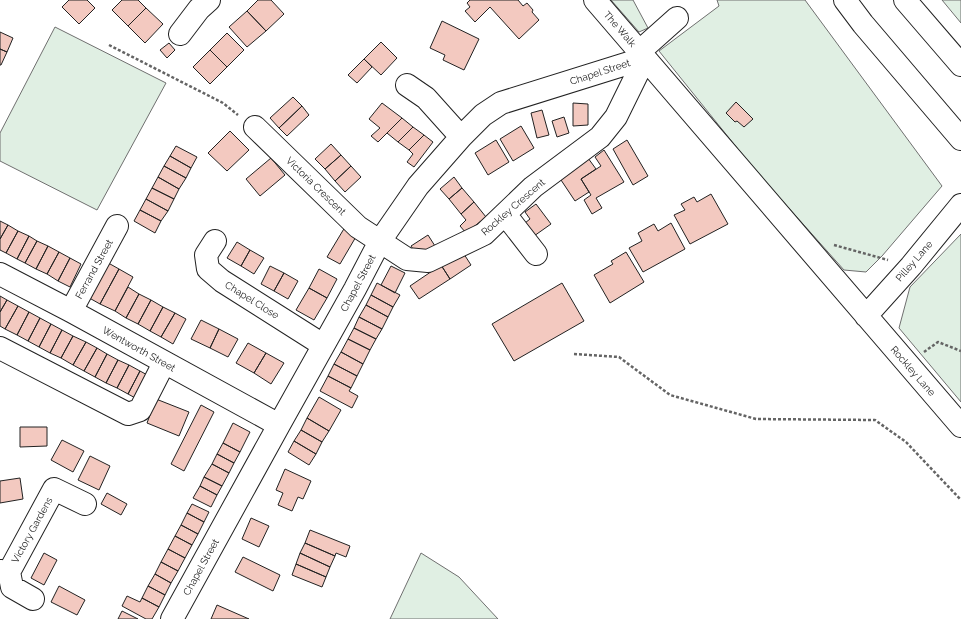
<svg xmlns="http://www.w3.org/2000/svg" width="961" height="619" font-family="Raleway,sans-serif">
<rect width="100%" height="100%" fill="#fff"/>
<path fill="#e0efe3" stroke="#6f6f6f" d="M611,0h22l15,28 -9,4z
M717,0h88l137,186 -60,70 -16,16 -22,-2 -90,-101 -95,-118 60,-45z
M942,0h19v23z
M55,27l111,56 -69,127 -97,-49v-28z
M961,234v168l-62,-74 11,-41z
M421,553l38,24 39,42h-108z"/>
<path fill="#f3c9c0" stroke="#222" d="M69,0h18l8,8 -16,16 -17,-17z
M122,0h16l8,8 -18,18 -16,-16z
M258,0h13l13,14 -18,17 -19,-20z
M470,0h48l5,6 4,-3 6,7 -1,2 7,8 -20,19 -29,-32 -15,15 -10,-11 5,-4 -3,-4z
M146,8l17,16 -18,19 -17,-17z
M247,11l19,20 -19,16 -18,-20z
M442,21l37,18 -15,31 -21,-10 2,-5 -15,-7z
M0,32l13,6 -6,14 -7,-3z
M227,33l17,17 -17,17 -17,-17z
M381,42l16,16 -16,17 -17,-16z
M169,43l6,7 -8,8 -7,-8z
M0,49l7,3 -6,13h-1z
M210,50l17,17 -17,17 -17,-17z
M364,59l8,8 -15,16 -9,-8z
M293,97l9,9 -23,22 -9,-10z
M736,102l17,17 -9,8 -7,-6 -2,1 -9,-9z
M382,103l20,15 -24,24 -7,-6 9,-8 -11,-9z
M573,103l15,1v21l-15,1z
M302,106l7,9 -22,21 -8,-8z
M542,110l7,25 -12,3 -6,-25z
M564,117l5,16 -12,4 -5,-16z
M402,118l11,9 -15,15 -11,-9z
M521,126l13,22 -21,13 -13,-22z
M413,127l11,8 -15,15 -11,-8z
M230,131l19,19 -22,21 -19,-18z
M424,135l9,7 -19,25 -7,-5 6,-8 -4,-4z
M496,140l13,22 -21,13 -13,-22z
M627,140l21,36 -15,9 -20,-36z
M331,144l10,11 -16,14 -10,-10z
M176,146l21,11 -6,11 -21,-12z
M604,150l20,32 -28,16 6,10 -10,6 -8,-14 7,-5 -10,-16 20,-13 -6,-9z
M341,155l10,11 -16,15 -10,-12z
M170,156l21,12 -5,10 -22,-12z
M271,158l14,17 -25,21 -14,-17z
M588,158l8,11 -15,10 8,13 -14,9 -16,-24z
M164,166l22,12 -7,11 -21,-12z
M351,166l10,11 -16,15 -10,-11z
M158,177l21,12 -5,10 -22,-11z
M454,177l8,11 -13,11 -9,-10z
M152,188l22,11 -6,12 -22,-12z
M462,188l12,14 -13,12 -12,-15z
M711,194l17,30 -38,20 -16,-29 11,-5 -4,-6 13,-7 3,5z
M146,199l22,12 -7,10 -21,-11z
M474,202l12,15 -20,16 -6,-7 6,-6 -5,-6z
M536,204l15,20 -17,12 -9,-13 5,-4 -5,-7z
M140,210l21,11 -6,12 -21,-12z
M0,221l8,4 -8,14z
M671,223l14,26 -42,23 -14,-24 13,-7 -4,-8 16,-9 4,7z
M8,225l10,6 -12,22 -6,-3v-11z
M345,227l12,8 -17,29 -13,-7z
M18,231l11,5 -12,23 -11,-6z
M428,235l7,11 -17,11 -7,-11z
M29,236l8,5 -12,22 -8,-4z
M37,241l11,5 -12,23 -11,-6z
M237,242l13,8 -9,16 -14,-8z
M48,246l11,6 -12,22 -11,-5z
M250,250l14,8 -10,16 -13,-8z
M462,251l9,14 -21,14 -9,-14z
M59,252l11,6 -12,23 -11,-7z
M626,252l18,30 -34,21 -16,-28 19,-11 -2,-3z
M70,258l11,6 -11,23 -12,-6z
M103,260l16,9 -19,35 -16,-9z
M441,265l9,14 -31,20 -9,-13z
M270,266l14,7 -10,18 -13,-7z
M391,266l14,7 -10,20 -14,-8z
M119,269l14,8 -18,34 -15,-7z
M319,269l18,10 -10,19 -18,-10z
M284,273l14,8 -10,18 -14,-8z
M377,283l23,12 -7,12 -22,-12z
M562,283l22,38 -70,40 -22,-37z
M128,287l11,7 -13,24 -11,-7z
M309,288l18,10 -13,22 -18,-10z
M139,294l12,6 -13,24 -12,-6z
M371,295l22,12 -5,10 -22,-12z
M0,296l7,4 -7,12z
M7,300l11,6 -13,23 -5,-3v-14z
M151,300l12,7 -13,24 -12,-7z
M366,305l22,12 -6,12 -23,-12z
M18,306l11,6 -12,23 -12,-6z
M163,307l12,6 -14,24 -11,-6z
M29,312l11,6 -12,23 -11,-6z
M175,313l11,6 -13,25 -12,-7z
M359,317l23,12 -6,10 -22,-11z
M40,318l11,6 -12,23 -11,-6z
M201,320l18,9 -9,19 -19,-9z
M51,324l11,6 -12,23 -11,-6z
M354,328l22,11 -6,11 -22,-11z
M219,329l19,10 -10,18 -18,-9z
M62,330l11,6 -12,22 -11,-5z
M73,336l13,6 -13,23 -12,-7z
M348,339l22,11 -7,14 -22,-12z
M86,342l11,6 -13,23 -11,-6z
M248,343l18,10 -12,20 -18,-10z
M97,348l10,6 -12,23 -11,-6z
M341,352l22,12 -6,12 -23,-12z
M266,353l18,10 -13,21 -17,-11z
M107,354l11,6 -12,23 -11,-6z
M118,360l11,5 -12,23 -11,-5z
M334,364l23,12 -6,12 -23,-12z
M129,365l11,6 -12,23 -11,-6z
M140,371l11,6 -12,23 -11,-6z
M328,376l23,12 -2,3 9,5 -6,12 -32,-17z
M319,397l22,13 -12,21 -22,-13z
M156,399l33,13 -10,24 -32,-13z
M201,405l13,7 -30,59 -13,-7z
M307,418l22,13 -7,11 -21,-12z
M233,423l17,9 -10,20 -17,-9z
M20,427h27v19l-27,1z
M301,430l21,12 -6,12 -22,-13z
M62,440l22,11 -11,21 -22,-12z
M294,441l22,13 -7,11 -21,-13z
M223,443l17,9 -6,11 -17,-9z
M217,454l17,9 -5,10 -17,-9z
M90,456l20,10 -11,24 -21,-10z
M212,464l17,9 -7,13 -18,-9z
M285,469l26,12 -8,18 -5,-2 -6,14 -14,-6 5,-12 -7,-3z
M204,477l18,9 -5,9 -17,-9z
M20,478l3,21 -23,4v-22z
M200,486l17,9 -6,12 -18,-9z
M107,493l20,11 -6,11 -20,-11z
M192,504l17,8 -5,10 -17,-9z
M187,513l17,9 -6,12 -17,-9z
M251,518l18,8 -10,21 -17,-8z
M181,525l17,9 -6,11 -17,-9z
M310,530l40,16 -4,11 -10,-4 -1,3 -30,-13z
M175,536l17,9 -7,13 -17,-9z
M305,543l30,13 -5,11 -30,-14z
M168,549l17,9 -7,13 -17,-9z
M44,553l13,7 -13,25 -13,-7z
M300,553l30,14 -4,10 -30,-13z
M243,557l37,18 -7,16 -38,-19z
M161,562l17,9 -7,12 -16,-9z
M296,564l30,13 -4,10 -30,-12z
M155,574l16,9 -6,12 -17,-9z
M59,586l26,14 -8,15 -26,-13z
M148,586l17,9 -6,12 -17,-9z
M127,596l13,6 2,-4 17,9 -7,12h-6l-24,-13z
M217,605l32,14h-38z
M122,611l16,8h-20z"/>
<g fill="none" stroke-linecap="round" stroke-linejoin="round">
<defs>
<path id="minor" d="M595,0l366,426
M180,34l19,-25 10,-9
M640,51l37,-33
M407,85l19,13 35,39
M255,127l103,100 49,32 21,2 56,-27 49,-47 67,-50 16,-20 29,-59
M505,214l31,40
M215,241l-9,14 2,14 14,12 101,64
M0,274l71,37 208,114
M71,311l46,-85
M866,316l45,-50 50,-61
M0,348l128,66 12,-4 24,-47
M0,571l9,1 45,-83 31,15
M9,572l3,15 21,12
M172,619l107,-194 76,-136 25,-48 38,-55 43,-49 22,-22 18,-12 144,-45"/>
<path id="highway" d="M845,0l18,24 98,115
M905,0l56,65"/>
</defs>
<use href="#minor" stroke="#222" stroke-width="24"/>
<use href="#highway" stroke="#222" stroke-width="24"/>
<path stroke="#646464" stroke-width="2.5" stroke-dasharray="3 2" stroke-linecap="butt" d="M109,45l114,58 15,12
M834,245l54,15
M924,352l14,-10 23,9
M574,354l45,3 51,38 86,24 119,1 31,22 55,58"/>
<use href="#minor" stroke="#fff" stroke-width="22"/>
<use href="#highway" stroke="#fff" stroke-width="22"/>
</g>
<g text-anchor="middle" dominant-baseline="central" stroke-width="3" stroke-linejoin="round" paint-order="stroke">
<g font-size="10" fill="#222" stroke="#fff">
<text transform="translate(620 29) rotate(49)">The Walk</text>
<text transform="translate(600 72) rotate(-18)">Chapel Street</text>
<text transform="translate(316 186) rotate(44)">Victoria Crescent</text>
<text transform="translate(513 207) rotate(-41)">Rockley Crescent</text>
<text transform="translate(914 261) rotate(-49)">Pilley Lane</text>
<text transform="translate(94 269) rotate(-61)">Ferrand Street</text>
<text transform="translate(358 283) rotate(-62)">Chapel Street</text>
<text transform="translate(252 300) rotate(32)">Chapel Close</text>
<text transform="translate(139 349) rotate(29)">Wentworth Street</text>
<text transform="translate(913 371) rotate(49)">Rockley Lane</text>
<text transform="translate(32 530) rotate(-61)">Victory Gardens</text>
<text transform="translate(201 567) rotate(-61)">Chapel Street</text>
</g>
</g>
</svg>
